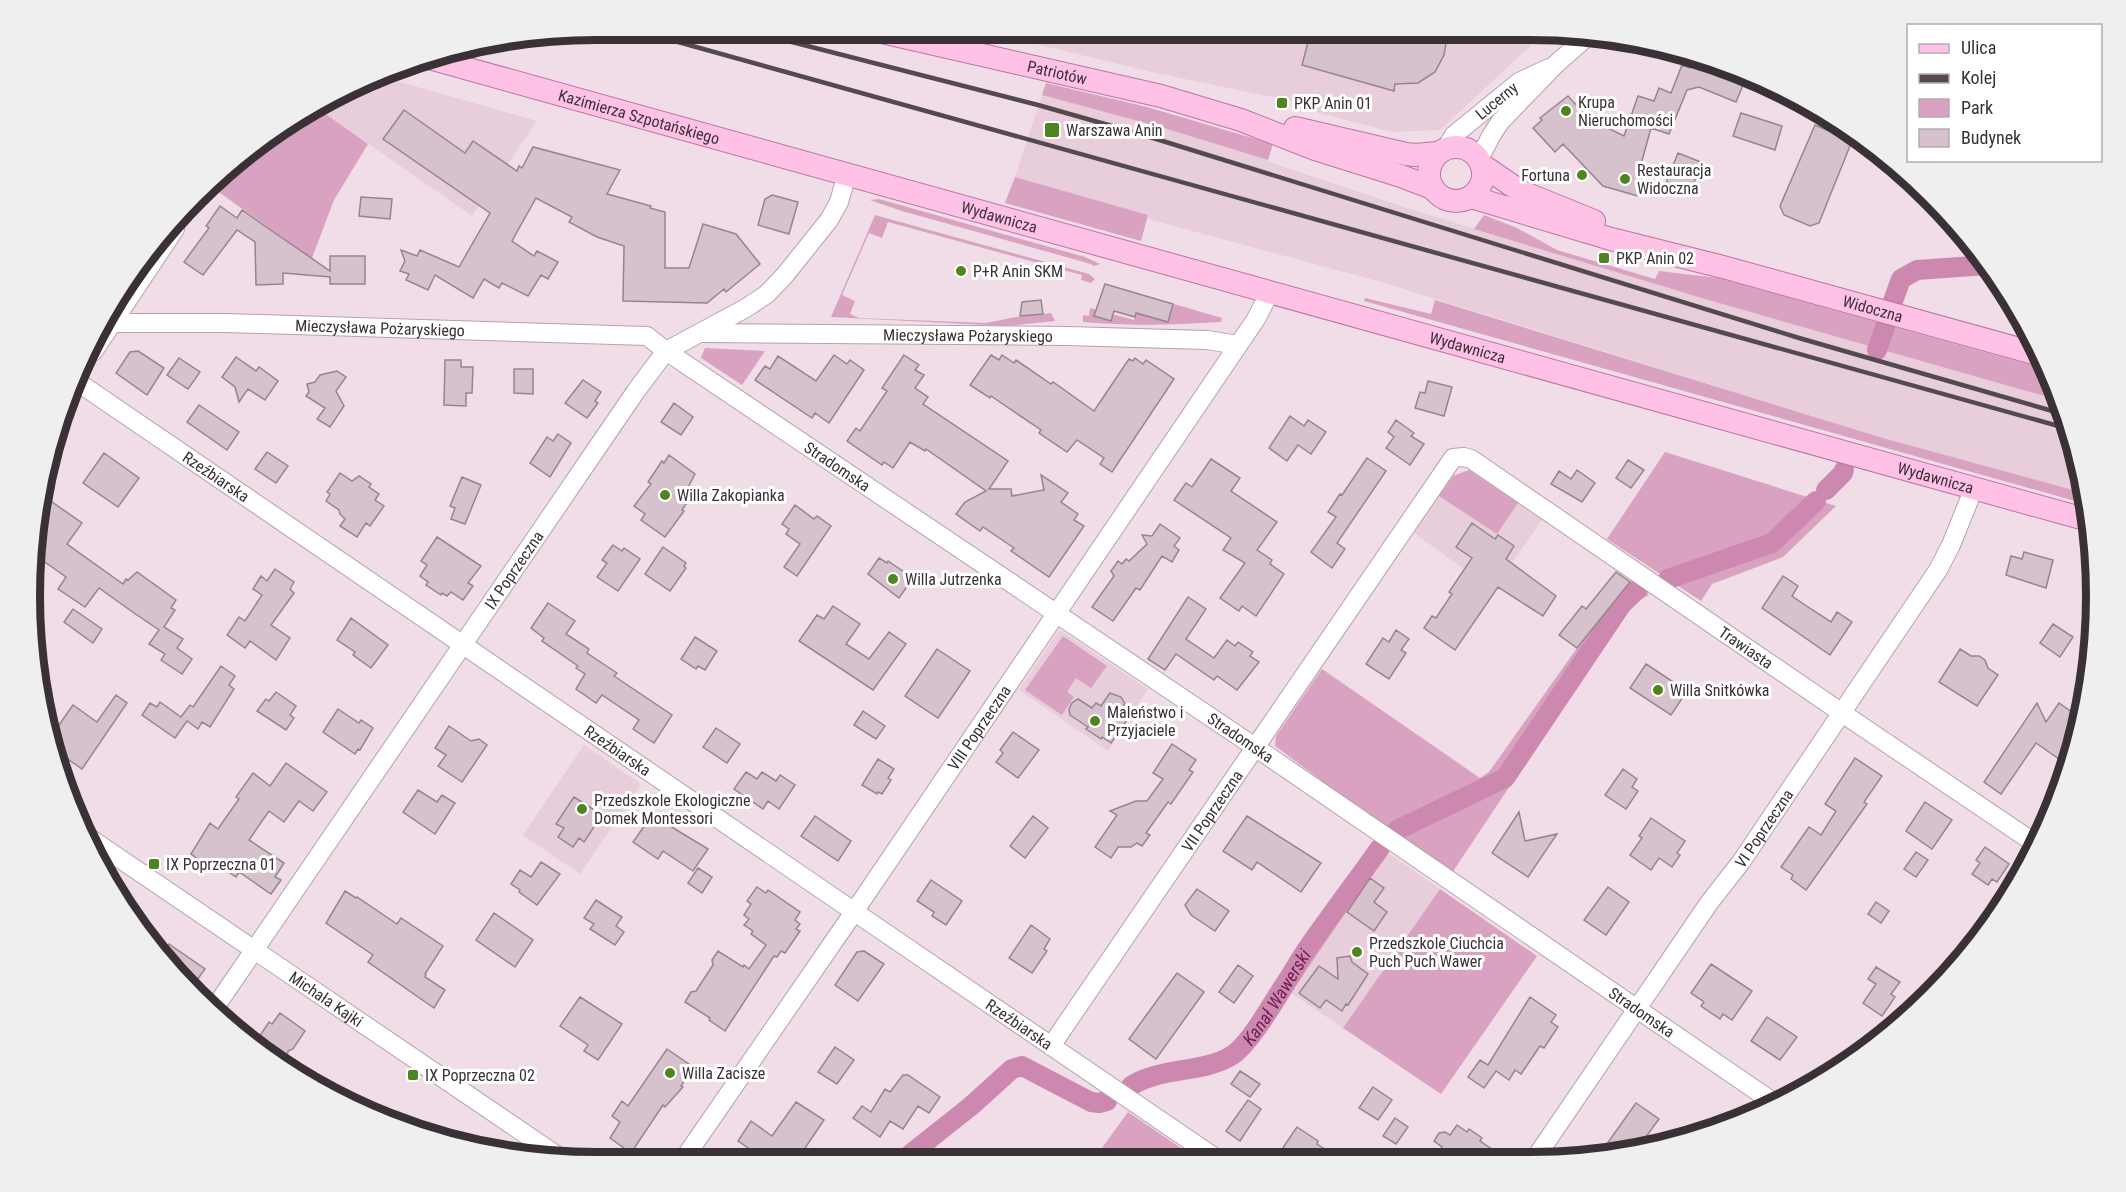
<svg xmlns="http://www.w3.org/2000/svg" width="2126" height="1192" font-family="'Roboto Condensed',sans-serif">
<rect width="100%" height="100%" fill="#f1dde8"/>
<path fill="#e8cddb" d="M977,30l560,1 2,7 -99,92 -48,2 -100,-26v-5l-136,-28z
M382,77l155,44 -65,95 -152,-106z
M1042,95l122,33 104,32 1,2 138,46 298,91 353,101 19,50 7,43 -201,-55 -502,-156 -229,-62 -5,-2 1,-3 -133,-38z
M1469,470l73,50 -49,70 -79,-57 39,-57z
M1062,631l86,58 -40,62 -89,-61 39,-58z
M584,745l57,39 -61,90 -57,-39z
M1387,852l53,37 -97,139 -52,-35z"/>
<path fill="#d8a2c0" d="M1046,83l101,24 126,37 -5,16 -104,-32 -122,-33z
M320,110l48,34 -34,56 -22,58 -99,-70 39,-41z
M1015,177l133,38 -7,26 -136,-38z
M879,199l206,58 15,7 -6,2 -3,-2 -189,-53 -32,-11z
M875,215l214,59 6,5 -4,4 -10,-3 1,-5 -194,-53 -6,16 -13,-5 -27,62 13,6 -5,13 9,4 127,5 30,-6 35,-4 4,8 -50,5 -174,-9z
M1484,215l33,13 40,22 98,29 4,-8 59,7 328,91 12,31 -353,-101 -231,-70z
M1365,298l66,16 4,-14 448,138 201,55 2,11 -722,-203z
M1174,304l48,14 -1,4c-48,3 -91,4 -138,0v-7l6,1 1,-8 44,12 2,-7 32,8z
M705,348l60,3 -23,34 -41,-27z
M1665,452l171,54 -53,51 -71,27 -11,17 -94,-62z
M1469,470l49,33 -21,31 -58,-38 14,-20z
M1630,581l19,14 -14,7 -16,20 -167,251 -64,-43 -113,-84 1,-10 46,-67 158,109 9,-6 88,-124z
M1063,636l44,30 -16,22 -15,-10 -9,14 7,5 -12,18 -37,-25z
M1372,842l15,10 -96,141 -46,60 -10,7 -36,10 -59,21 -13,-9 39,-15 45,-10 16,-8 15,-16 32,-51z
M1440,889l97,67 -96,138 -98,-66z
M1128,1112l69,47h-103z"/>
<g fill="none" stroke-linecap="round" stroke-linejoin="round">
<g stroke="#cd88b0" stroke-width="20">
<path d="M1893,301l8,-22 16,-9 70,-5"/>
<path d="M1877,350l8,-23"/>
<path d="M1826,490l17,-17 1,-3"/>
<path d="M1668,579l104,-36 44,-42"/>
<path d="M1397,830l108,-52 117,-174 17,-16"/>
<path id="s1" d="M1131,1086c30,-19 72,-13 100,-30 22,-13 58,-80 74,-104 24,-35 50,-69 75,-104"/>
<path d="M903,1160l68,-54 41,-37 10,-3 69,36 8,1 8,-2"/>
</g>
</g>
<path fill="#d6c2cd" stroke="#96848e" stroke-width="1.5" d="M1311,31h137l-4,24 -9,17 -17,11 -23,1 -1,7 -92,-26z
M1695,57l51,21 -10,24 -37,-15 -12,3 -18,44 -18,-6 -13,47 5,1 -5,20 -35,-10 -40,-42 -8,8 -22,-24 9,-8 -2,-2 28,-22 21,23 35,17 14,-40 16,5 5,-13 12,5 11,-28 8,3z
M404,110l61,43 8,-12 44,30 2,-5 3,2 11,-21 87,23 -13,24 44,12 -1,2 15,4v56h24l14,-44 33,10 24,30 -34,28 -2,-3 -17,14 -84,-2 1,-55 -27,-9 -28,-15 3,-5 -36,-19 -24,43 22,15 3,-5 21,11 -10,17 -7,-4 -13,21 -26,-13 -3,5 -15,-9 -11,19 -38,-23 -7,15 -22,-10 3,-6 -9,-3 5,-10 -4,-11 16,6 3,-6 39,17 31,-54 -107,-74z
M1741,113l41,13 -7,24 -42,-14z
M1815,125l37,16 -33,82 -9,3 -26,-11 -4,-9z
M1678,153l25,10 -14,30 -23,-10z
M772,195l26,7 -9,32 -31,-9 7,-26z
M361,197l31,2 -2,20 -31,-3z
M220,206l17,12 5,-8 88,61v-15h35v28h-35v-7l-47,-4v11l-27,1 -1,-43 -18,-12 -34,45 -19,-13 25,-34 -3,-2z
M1105,284l68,20 -5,18 -32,-9 -1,4 -21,-6 -3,10 -17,-5z
M1041,300l2,14 -23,2 2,-14z
M138,351l26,17 -17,27 -31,-22 14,-21z
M834,355l13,9 3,-4 14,10 -35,53 -14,-10 -3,5 -57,-38 10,-14 5,3 8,-13 38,25z
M904,355l15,10 -4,5 9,5 -9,13 13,9 -5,7 85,57 -19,28h22l1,7 32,-6 -3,-15 27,18 -7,9 17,12 -4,6 10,6 -35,51 -38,-26 3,-3 -31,-21 -3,4 -24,-17 9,-12 21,-11 -60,-42 -1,2 -15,-9 -17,26 -9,-6 -2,3 -35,-24 9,-13 4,3 27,-40 -5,-3z
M991,355l8,5 3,-5 12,8 2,-3 35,24 2,-2 41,29 35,-52 4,2 2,-3 8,6 3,-4 28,19 -62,93 -12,-8 4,-6 -27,-18 -10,12 -28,-19 2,-3 -50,-34 -1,2 -20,-13z
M236,357l20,14 3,-4 19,14 -13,19 -17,-11 -9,13 -4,-15 -13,-10z
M179,358l21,14 -12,17 -21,-14z
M445,360h16v7h12l-1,26h-6v13l-22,-1z
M514,369h19v25l-19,-1z
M337,371l9,6 -10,14 8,15 -14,21 -13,-8 8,-11 -19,-12 3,-4 -2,-8 8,-2 5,-7z
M583,380l18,12 -6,9 3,2 -11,15 -22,-15z
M1428,381l24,6 -8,29 -29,-8 5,-16 5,1z
M674,403l19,14 -12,18 -20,-13z
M199,405l40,27 -12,18 -40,-28z
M1290,416l14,10 4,-6 18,12 -15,22 -13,-9 -11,16 -18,-13z
M1396,420l18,13 -3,3 13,8 -14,21 -24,-17 8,-11 -6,-5z
M558,434l13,9 -21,34 -20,-14 17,-26 6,4z
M267,452l21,14 -12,17 -21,-14z
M104,453l35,25 -21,29 -35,-24z
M669,455l26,19 -10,19 5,5 -8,12 2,1 -19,26 -24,-17 4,-6 -11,-8 17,-22 -3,-2 14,-21 2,2z
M1367,458l19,13 -49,72 8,6 -13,19 -21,-16 25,-35 -8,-5 12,-18 2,1z
M1211,459l29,19 -9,13 46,31 -20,28 15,10 -2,4 14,10 -28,42 -14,-10 -3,5 -19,-13 25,-35 -22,-13 8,-12 -57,-38 12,-17 6,4z
M1628,460l16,10 -13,18 -15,-10z
M1577,470l18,13 -13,19 -31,-18 8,-13 12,8z
M340,473l12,8 7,-5 12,8 -2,3 10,7 -4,6 9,6 -14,20 -4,-3 -9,14 -17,-11 5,-7 -5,-5 -1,-4 -13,-9 4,-7 -3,-2z
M462,477l19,8 -16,39 -14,-5 4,-11 -5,-2z
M45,497l37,26 -15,21 56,40 3,-5 2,1 9,-8 39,28 -5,8 4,2 -11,17 19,12 -6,9 15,11 -10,15 -21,-14 4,-6 -16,-10 10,-14 -25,-17 -35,-25 -14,19 -27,-18 8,-12 -27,-19z
M795,505l19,14 3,-3 14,10 -34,50 -13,-9 16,-23 -14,-10 3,-5 -7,-5z
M1472,523l23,16 3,-4 16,11 -8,13 50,37 -13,20 -45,-29 -43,63 -31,-22 8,-12 4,2 16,-24 -3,-2 23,-34 -16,-11z
M1160,524l20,14 -6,8 5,4 -7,12 -10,-6 -22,34 -4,-2 -23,33 -21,-14 22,-31 -3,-5 7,-10 4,3 4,-5 3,2 18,-17 -5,-9 10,1z
M437,537l44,29 -13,17 5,3 -10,14 -12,-8 -4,4 -5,-3 -1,2 -15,-10 2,-3 -8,-6 7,-11 -6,-4z
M613,545l9,6 2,-3 16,11 -22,32 -21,-14 10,-14 -5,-3z
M663,547l23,16 -2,3 2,2 -16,23 -25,-17z
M2024,552l29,8 -7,28 -40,-13 5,-19 11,3z
M879,558l8,5 1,-2 25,17 -14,20 -31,-24z
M275,569l19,13 -4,7 4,4 -23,32 19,13 -14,22 -26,-19 -5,7 -18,-13 12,-18 6,4 17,-26 -9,-6 8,-13 6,5z
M1616,572l14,10 -53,66 -18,-13 23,-29 4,3z
M1783,576l15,10 -6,10 19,13 20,13 6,-10 15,10 -22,33 -68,-47z
M1188,597l18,12 -20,30 28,19 13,-18 8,6 3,-4 15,10 -3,4 9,6 -22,28 -20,-14 -3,4 -38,-26 -11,16 -17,-11z
M548,603l27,18 -9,13 23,15 -2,4 30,20 -3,3 58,39 -18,28 -21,-14 6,-9 -37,-25 -6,8 -20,-14 9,-15 -9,-6 2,-2 -36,-25 2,-3 -13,-10z
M833,606l27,18 -14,20 23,15 20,-27 17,12 -33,46 -74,-49 18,-26 7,4z
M73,609l29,20 -9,14 -29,-21z
M351,618l37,27 -17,23 -18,-13 2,-3 -18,-12z
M2053,624l20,13 -13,20 -20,-14z
M1396,630l13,9 -8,11 5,3 -17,26 -23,-15 17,-26 6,4z
M695,637l22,14 -12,19 -7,-4 -2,3 -15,-10z
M937,649l33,22 -32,47 -33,-22z
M1960,649l11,7h8l6,4 3,8 10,7 -21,31 -38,-24z
M1646,664l41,27 -16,24 -41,-27z
M221,666l14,10 -6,9 5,4 -24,38 -8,-5 -4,7 -11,-8 -12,17 -33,-23 8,-12 7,4 3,-5 21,15 9,-12 3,2z
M276,692l20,14 -6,9 4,3 -8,12 -29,-19 9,-12 3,2z
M1110,693l11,4 4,7 -5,7 9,6 -18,26 -9,-6 -1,2 -15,-10 2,-2 -18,-12 -1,-6 3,-6 6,-4 14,9 4,-5 5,3z
M116,695l11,8 -45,66 -23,-16 -5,-21 19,-27 24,17z
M2037,703l9,19 13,-19 17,12 -6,9 7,6 -8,36 -33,-23 -35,51 -17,-12z
M338,709l21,14 2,-3 12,8 -13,22 -2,-1 -3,5 -32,-22z
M863,711l22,15 -9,13 -22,-14z
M449,726l22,15 8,-2 8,6 -25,37 -24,-16 8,-11 -11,-7z
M716,728l24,16 -13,19 -24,-16z
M1013,732l26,18 -21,28 -22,-16 7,-9 -3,-3z
M1172,744l24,16 -7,10 4,2 -22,32 -3,-2 -22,31 4,2 -8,11 -5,-3 -6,4h-13l-7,11 -16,-11 22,-32 -7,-4 26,-10h11l16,-22 -10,-6z
M1855,758l27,18 -18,26 3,2 -61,86 -15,-11 2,-4 -12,-8 28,-40 12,8 15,-24 -11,-7z
M878,759l16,10 -6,9 3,2 -9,14 -4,-2 -1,2 -15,-9z
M286,763l41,29 -14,19 -14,-10 -15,21 -15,-11 -20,29 35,23 -9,14 6,3 -10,14 -32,-22 -3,5 -18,-12 -4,6 -23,-17 19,-31 8,6 21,-30 -3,-2 17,-24 17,13z
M1623,769l14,10 -5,8 6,4 -12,18 -21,-14z
M746,772l11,7 5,-7 14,9 4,-6 15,10 -16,24 -11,-8 -5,8 -29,-20z
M418,790l19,12 5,-7 13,8 -20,31 -32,-22z
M574,797l28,18 -18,27 -5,-4 -6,9 -15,-10 6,-9 -8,-4z
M1925,802l27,18 -20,29 -26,-18z
M1519,812l6,29 32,-7 -29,43 -36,-24z
M652,815l56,34 -15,22 -30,-20 -5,8 -25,-17z
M815,816l36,25 -13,20 -37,-25z
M1033,816l15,12 -23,30 -15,-12z
M1247,816l74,47 -20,29 -44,-30 -5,8 -29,-19z
M1651,818l34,23 -8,12 3,2 -8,12 -13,-9 -8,12 -21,-15 12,-17 -3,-2z
M1985,847l24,17 -12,18 -5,-3 -4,6 -16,-11 8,-11 -4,-3z
M1916,852l12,8 -12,17 -12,-8z
M541,862l19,12 -23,31 -18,-13 1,-2 -9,-6 9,-14 11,7z
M698,868l14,9 -10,16 -14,-10z
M1370,878l14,10 -10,14 13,10 -13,19 -27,-19z
M931,880l31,21 -16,24 -14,-9 2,-4 -17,-11z
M757,887l9,6 2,-3 32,22 -5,8 5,4 -4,5 4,2 -15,22 -4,-2 -4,6 -3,-1 -49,75 -16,-11 1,-2 -25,-16 6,-10 5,-1 17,-26 -1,-5 6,-9 25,16 1,-2 5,4 17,-24 -15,-11 2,-3 -9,-6 5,-6 -5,-4 7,-11 -4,-3z
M1608,887l21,15 -23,33 -22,-15z
M1197,889l32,22 -14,20 -24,-16 -6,-10z
M345,891l11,7 1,-1 40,27 4,-6 42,28 -18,28 1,1 -1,2 20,13 -11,18 -66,-46 5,-7 -47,-32z
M596,900l26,17 -6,9 8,6 -9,13 -25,-16 4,-5 -10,-6z
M1876,902l13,9 -8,12 -13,-9z
M494,913l39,27 -18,27 -39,-27z
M1031,925l19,14 -6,10 3,2 -15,22 -23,-15z
M169,944l36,25 -13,18 -22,-18 -9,-14z
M864,951l20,13 -26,37 -23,-16 22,-33z
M1350,956l2,6 16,12 -20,31 -2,-1 -4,7 -16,-11 -6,8 -21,-15 20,-27 19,13 -1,-21z
M1711,964l41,27 -20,29 -9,-6 -3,5 -19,-13 3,-4 -13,-9z
M1238,965l15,11 -19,27 -15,-11z
M1876,967l24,15 -9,12 4,3 -13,19 -19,-13 13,-19 -8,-5z
M1177,973l27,19 -48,67 -27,-20z
M580,997l42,27 -24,36 -14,-9 4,-6 -28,-19z
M1530,997l26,18 -5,7 7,5 -14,21 -4,-2 -19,28 -6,-4 -6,10 -13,-9 -12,17 -16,-11 12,-17 8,5z
M280,1013l25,18 -12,18 -5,2 -2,13 -29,-24 12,-18 3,2z
M1767,1017l30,20 -17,23 -29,-19z
M835,1047l19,13 -17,24 -19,-12z
M667,1049l26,18 -12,19 2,1 -18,20 -2,-2 -32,48 -21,-15 10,-16 -8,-6 10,-15 6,5z
M1240,1071l20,13 -10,13 -19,-13z
M903,1075h5l32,22 -11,16 -11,-7 -15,23 -13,-8 -10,16 -27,-19 9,-12 9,6 14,-23 5,3z
M1373,1087l19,13 -14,20 -19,-12z
M1248,1100l13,9 -21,32 -14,-10z
M796,1102l28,18 -27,40h-16l-17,-11 -4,7 -22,-15 13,-20 21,15z
M1636,1103l23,16 -22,30 -23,6 -10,-7z
M1395,1118l13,9 -12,17 -13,-8z
M1457,1125l10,7 2,-3 13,9 -2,3 25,17h-71l8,-11 -8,-6 5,-8 6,-1 5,3z
M1297,1127l21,14 -1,3 21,14h-62z"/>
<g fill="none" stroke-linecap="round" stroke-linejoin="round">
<defs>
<g id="minor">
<path id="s2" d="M1446,148l8,-13 65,-53 30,-14"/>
<path d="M1479,159l12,-23 9,-14 56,-58 33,-29"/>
<path id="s3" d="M113,323h113l421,13 19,15 589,396 518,355"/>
<path id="s4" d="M701,333l366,3 140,4 31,5"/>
<path d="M93,352l82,-123"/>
<path id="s5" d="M79,383l1138,776"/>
<path id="s6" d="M88,837l477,324"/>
<path id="s7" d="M216,1006l420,-615 30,-40 80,-43 21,-14 18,-19 44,-55 10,-18 8,-28"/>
<path id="s8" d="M1051,1046c135,-195 267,-393 402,-588l11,-1 7,2 371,254 194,131"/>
<path id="s9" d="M1536,1157l173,-254 32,-41 197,-292 13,-25 23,-57"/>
<path id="s10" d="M683,1160l171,-248 402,-593 14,-27"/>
</g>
<g id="major">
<path id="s11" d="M873,30l288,66 80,24 74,29 86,27 31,12"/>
<path id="s12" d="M429,58l1659,462"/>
<path d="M1295,128l111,26 9,1 22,-2"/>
<circle cx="1456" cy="174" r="27"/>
<path d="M1482,165l38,26 74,30"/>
<path id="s13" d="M1471,197l140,42 112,28 318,88"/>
</g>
</defs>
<use href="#minor" stroke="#b5a2ac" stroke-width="20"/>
<use href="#major" stroke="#ba759e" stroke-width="24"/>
<use href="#minor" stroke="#fff" stroke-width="18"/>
<use href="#major" stroke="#ffc2e6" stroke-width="22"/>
<path stroke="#53494e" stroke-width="4.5" d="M635,30l1434,399
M745,30l293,75 102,29 659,204 264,76"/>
</g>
<g fill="#4e8520" stroke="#fff" stroke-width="2">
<rect x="1276" y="97" width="12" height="12" rx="3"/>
<circle cx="1566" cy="111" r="6"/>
<rect x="1044" y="122" width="16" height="16" rx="3"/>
<circle cx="1582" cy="175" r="6"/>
<circle cx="1625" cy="179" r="6"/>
<rect x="1598" y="252" width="12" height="12" rx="3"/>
<circle cx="961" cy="271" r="6"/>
<circle cx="665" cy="495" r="6"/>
<circle cx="893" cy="579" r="6"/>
<circle cx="1658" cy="690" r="6"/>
<circle cx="1095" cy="721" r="6"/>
<circle cx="582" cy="809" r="6"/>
<rect x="148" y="858" width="12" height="12" rx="3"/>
<circle cx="1357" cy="952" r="6"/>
<circle cx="670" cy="1073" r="6"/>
<rect x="407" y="1069" width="12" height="12" rx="3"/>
</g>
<g text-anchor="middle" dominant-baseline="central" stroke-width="6" stroke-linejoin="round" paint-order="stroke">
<g font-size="16" fill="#393135" stroke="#fff">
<text stroke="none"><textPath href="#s11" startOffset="189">Patriotów</textPath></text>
<text stroke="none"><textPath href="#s2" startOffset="70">Lucerny</textPath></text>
<text stroke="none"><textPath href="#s12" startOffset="218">Kazimierza Szpotańskiego</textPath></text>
<text stroke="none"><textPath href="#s12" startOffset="592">Wydawnicza</textPath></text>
<text stroke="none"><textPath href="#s13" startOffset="417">Widoczna</textPath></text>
<text stroke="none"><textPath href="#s3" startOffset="267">Mieczysława Pożaryskiego</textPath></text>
<text stroke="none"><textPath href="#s4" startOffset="267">Mieczysława Pożaryskiego</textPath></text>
<text stroke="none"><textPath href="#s12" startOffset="1078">Wydawnicza</textPath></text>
<text stroke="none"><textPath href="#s3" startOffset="765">Stradomska</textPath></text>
<text stroke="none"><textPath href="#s5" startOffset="166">Rzeźbiarska</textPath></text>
<text stroke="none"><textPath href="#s12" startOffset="1564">Wydawnicza</textPath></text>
<text stroke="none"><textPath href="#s7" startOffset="528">IX Poprzeczna</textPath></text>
<text stroke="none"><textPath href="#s8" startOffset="1064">Trawiasta</textPath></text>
<text stroke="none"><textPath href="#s10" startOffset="524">VIII Poprzeczna</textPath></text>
<text stroke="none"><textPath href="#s3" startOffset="1251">Stradomska</textPath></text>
<text stroke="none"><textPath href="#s5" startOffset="652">Rzeźbiarska</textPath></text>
<text stroke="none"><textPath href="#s8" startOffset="285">VII Poprzeczna</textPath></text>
<text stroke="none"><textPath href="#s9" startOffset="400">VI Poprzeczna</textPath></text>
<text stroke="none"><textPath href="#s6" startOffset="288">Michała Kajki</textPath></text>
<text stroke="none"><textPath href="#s3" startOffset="1737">Stradomska</textPath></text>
<text stroke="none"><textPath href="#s5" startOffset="1138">Rzeźbiarska</textPath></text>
</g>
<g font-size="16" fill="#393135" stroke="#fff" text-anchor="start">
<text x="1578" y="102">Krupa<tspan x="1578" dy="18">Nieruchomości</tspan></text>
<text x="1294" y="103">PKP Anin 01</text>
<text x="1066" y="130">Warszawa Anin</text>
<text x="1637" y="170">Restauracja<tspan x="1637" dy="18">Widoczna</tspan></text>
<text x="1570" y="175" text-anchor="end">Fortuna</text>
<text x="1616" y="258">PKP Anin 02</text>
<text x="973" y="271">P+R Anin SKM</text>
<text x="677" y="495">Willa Zakopianka</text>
<text x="905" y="579">Willa Jutrzenka</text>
<text x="1670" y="690">Willa Snitkówka</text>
<text x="1107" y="712">Maleństwo i<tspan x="1107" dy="18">Przyjaciele</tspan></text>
<text x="594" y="800">Przedszkole Ekologiczne<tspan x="594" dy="18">Domek Montessori</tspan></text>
<text x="166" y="864">IX Poprzeczna 01</text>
<text x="1369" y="943">Przedszkole Ciuchcia<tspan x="1369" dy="18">Puch Puch Wawer</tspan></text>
<text x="682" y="1073">Willa Zacisze</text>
<text x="425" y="1075">IX Poprzeczna 02</text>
</g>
<g font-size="18" font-style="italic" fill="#6e1d53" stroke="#fff">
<text stroke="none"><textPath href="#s1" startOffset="180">Kanał Wawerski</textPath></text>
</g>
</g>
<path d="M0 0H2126V1192H0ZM596 40H1530A556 556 0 0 1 2086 596V596A556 556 0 0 1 1530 1152H596A556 556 0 0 1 40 596V596A556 556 0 0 1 596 40Z" fill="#efefef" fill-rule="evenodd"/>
<path fill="none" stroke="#393135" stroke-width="8" d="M596 40H1530A556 556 0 0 1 2086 596V596A556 556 0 0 1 1530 1152H596A556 556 0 0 1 40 596V596A556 556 0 0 1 596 40Z"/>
<rect x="1907" y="24" width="195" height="138" fill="#ffffff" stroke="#b0adae" stroke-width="1.5"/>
<rect x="1919" y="44" width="30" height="9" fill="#ffc2e6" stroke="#b0adae" stroke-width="1.5"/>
<text x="1961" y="54" font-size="18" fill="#393135">Ulica</text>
<rect x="1919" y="74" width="30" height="9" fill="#53494e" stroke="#b0adae" stroke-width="1.5"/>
<text x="1961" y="84" font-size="18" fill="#393135">Kolej</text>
<rect x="1919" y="99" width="30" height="18" fill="#d8a2c0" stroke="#b0adae" stroke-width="1.5"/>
<text x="1961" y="114" font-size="18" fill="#393135">Park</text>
<rect x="1919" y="129" width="30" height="18" fill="#d6c2cd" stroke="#b0adae" stroke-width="1.5"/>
<text x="1961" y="144" font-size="18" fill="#393135">Budynek</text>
</svg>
